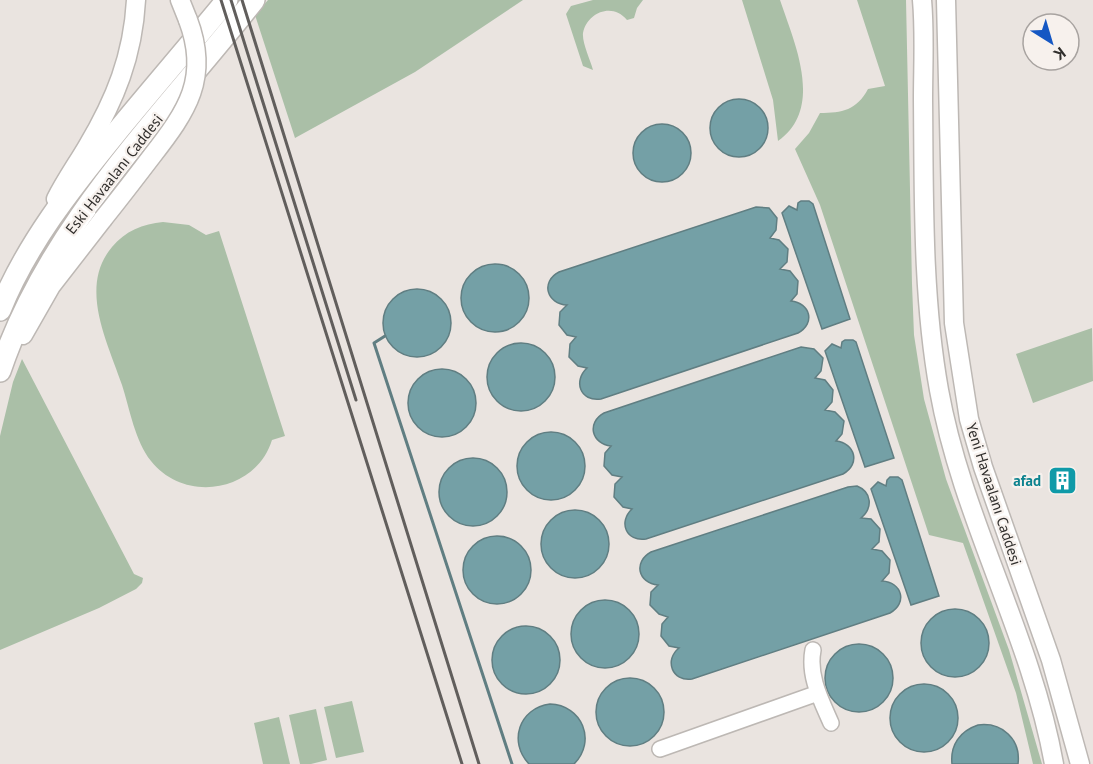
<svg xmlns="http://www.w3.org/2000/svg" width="1093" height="764" font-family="'PT Sans',sans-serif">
<rect width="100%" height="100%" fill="#eae4e0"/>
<path fill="#aabfa7" d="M268,0h255l-108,72 -120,66 -40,-123z
M593,0h50l-6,8 -3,10 -7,2c-14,-18 -40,-8 -44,13 -1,10 7,26 10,37l-10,-4 -17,-52 5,-8z
M742,0h38c14,42 45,108 -2,141l-5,-41z
M857,0h49l6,284 2,51 10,64 22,80 63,171 33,114h-9l-17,-71 -53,-150 -34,-8 -109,-330 -25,-56 14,-16 11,-20c22,0 37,-3 48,-24l17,-3z
M163,222l26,3 17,10 13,-4 66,205 -13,4c-16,52 -87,64 -121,21 -16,-20 -21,-51 -29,-76 -14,-42 -44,-98 -10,-138 13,-16 31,-23 51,-25z
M1092,328l1,53 -60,22 -17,-49z
M22,359l112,215 9,4 -1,5 -6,6 -37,19 -99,42v-214l13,-54z
M352,701l12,51 -28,6 -12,-51z
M316,709l11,51 -16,4h-11l-11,-49z
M279,717l11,47h-27l-9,-41z"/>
<path fill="#74a0a6" stroke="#607e82" stroke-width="1.5" d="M710 128a29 29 0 1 1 58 0a29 29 0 1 1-58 0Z
M633 153a29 29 0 1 1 58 0a29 29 0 1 1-58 0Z
M801,201h8l4,3 37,115 -28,10 -40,-116 7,-7 8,4 1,-7z
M756,207l13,1 8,10 -1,12 -6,8 9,2 9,9 -1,13 -7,7 10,2 8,10 -1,13 -6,7c19,2 25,22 7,32l-197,66c-21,3 -28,-18 -14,-31l-9,-2 -9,-9 1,-13 6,-7 -9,-2 -8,-10 1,-13 7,-7c-20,-1 -27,-23 -8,-33z
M461 298a34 34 0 1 1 68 0a34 34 0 1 1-68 0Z
M383 323a34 34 0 1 1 68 0a34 34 0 1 1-68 0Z
M845,340h8l3,2 38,116 -29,9 -40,-116 7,-7 9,4 1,-6z
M487 377a34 34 0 1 1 68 0a34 34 0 1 1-68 0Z
M801,347l13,2 9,9 -2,13 -6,7 10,2 8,10 -1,12 -7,8 10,2 9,9 -2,13 -6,7c19,2 25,23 7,33l-197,65c-20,3 -28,-17 -14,-30l-9,-2 -9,-10 1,-13 7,-7 -10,-2 -8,-9 1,-13 6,-7c-19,-2 -25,-23 -7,-33z
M408 403a34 34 0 1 1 68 0a34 34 0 1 1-68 0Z
M517 466a34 34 0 1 1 68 0a34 34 0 1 1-68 0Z
M439 492a34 34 0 1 1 68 0a34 34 0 1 1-68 0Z
M890,477h8l4,3 37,116 -28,9 -40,-116 7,-7 8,4 1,-6z
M857,486c15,6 16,22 4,32l10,1 9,10 -1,13 -7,7 10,2 8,9 -1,13 -7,8c20,1 26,22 8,32l-198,66c-20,3 -28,-19 -13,-31l-10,-2 -8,-10 1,-12 6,-7 -9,-3 -9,-9 1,-13 7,-7c-20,-2 -25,-23 -7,-33l197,-65z
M541 544a34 34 0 1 1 68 0a34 34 0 1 1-68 0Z
M463 570a34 34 0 1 1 68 0a34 34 0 1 1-68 0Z
M571 634a34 34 0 1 1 68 0a34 34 0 1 1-68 0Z
M921 643a34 34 0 1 1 68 0a34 34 0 1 1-68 0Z
M492 660a34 34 0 1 1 68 0a34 34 0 1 1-68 0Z
M825 678a34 34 0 1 1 68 0a34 34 0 1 1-68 0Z
M596 712a34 34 0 1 1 68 0a34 34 0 1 1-68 0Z
M890 718a34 34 0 1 1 68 0a34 34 0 1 1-68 0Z
M550,704c32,1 47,37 24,60h-45c-21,-22 -10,-56 21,-60z
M978,725c24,-3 43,14 40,39h-66c-2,-19 8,-33 26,-39z"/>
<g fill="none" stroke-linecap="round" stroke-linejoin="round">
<path stroke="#607e82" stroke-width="3" d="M385,336l-11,7 138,421"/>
<defs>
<path id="minor" d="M813,650c-5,26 8,50 18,73
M660,749l158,-56"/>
<path id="major" d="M180,0l8,20
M922,0c3,33 1,67 1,100 1,96 -1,195 16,290 23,129 92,245 115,374
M946,0l8,323 15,96 14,48 68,193 29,104
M56,199c9,-18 21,-35 31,-52 28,-47 46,-91 49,-147
M23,335l28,-49 52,-67"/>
<path id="highway" d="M0,310c26,-65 71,-122 115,-176 37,-45 75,-89 112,-134
M0,371c49,-146 161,-253 254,-371"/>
</defs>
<use href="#minor" stroke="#bdb8b4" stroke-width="18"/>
<use href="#major" stroke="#bdb8b4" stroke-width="21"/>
<use href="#highway" stroke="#bdb8b4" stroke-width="24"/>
<use href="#minor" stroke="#fff" stroke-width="15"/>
<use href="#major" stroke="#fff" stroke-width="18"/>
<use href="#highway" stroke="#fff" stroke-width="21"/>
<path stroke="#615e5c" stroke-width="3" d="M221,0l241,764
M231,0l125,400
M242,0l237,764"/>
<defs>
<path id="major-bridge" d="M103,219c17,-21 33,-42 49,-63 35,-45 58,-78 36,-136"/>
</defs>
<use href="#major-bridge" stroke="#bdb8b4" stroke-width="21" stroke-linecap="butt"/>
<use href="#major-bridge" stroke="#fff" stroke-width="18"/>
</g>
<defs>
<symbol id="building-square" viewBox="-11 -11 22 22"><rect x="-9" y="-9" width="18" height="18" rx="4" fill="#0f9aa8" stroke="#f7f1ed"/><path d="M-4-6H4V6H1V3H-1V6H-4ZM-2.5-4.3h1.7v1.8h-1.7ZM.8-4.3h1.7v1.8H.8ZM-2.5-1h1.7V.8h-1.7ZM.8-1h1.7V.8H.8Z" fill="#fff"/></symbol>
</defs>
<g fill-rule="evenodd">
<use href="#building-square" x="1046" y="464" width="33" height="33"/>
</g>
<g text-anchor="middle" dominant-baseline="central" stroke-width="4.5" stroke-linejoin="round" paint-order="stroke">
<g font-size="15" fill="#312f2d" stroke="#f7f1ed">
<text transform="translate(114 174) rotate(-52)">Eski Havaalanı Caddesi</text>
<text transform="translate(994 494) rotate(72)">Yeni Havaalanı Caddesi</text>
</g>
<g font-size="15" font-weight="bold" fill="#0d838f" stroke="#f7f1ed" text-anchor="end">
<text x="1041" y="480">afad</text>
</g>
</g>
<g transform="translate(1051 42) rotate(143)"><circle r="28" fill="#f7f1ed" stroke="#a8a3a0" stroke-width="1.5"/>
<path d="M0-4.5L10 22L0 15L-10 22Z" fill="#1557c3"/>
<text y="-9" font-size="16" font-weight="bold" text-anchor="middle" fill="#312f2d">K</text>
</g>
</svg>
